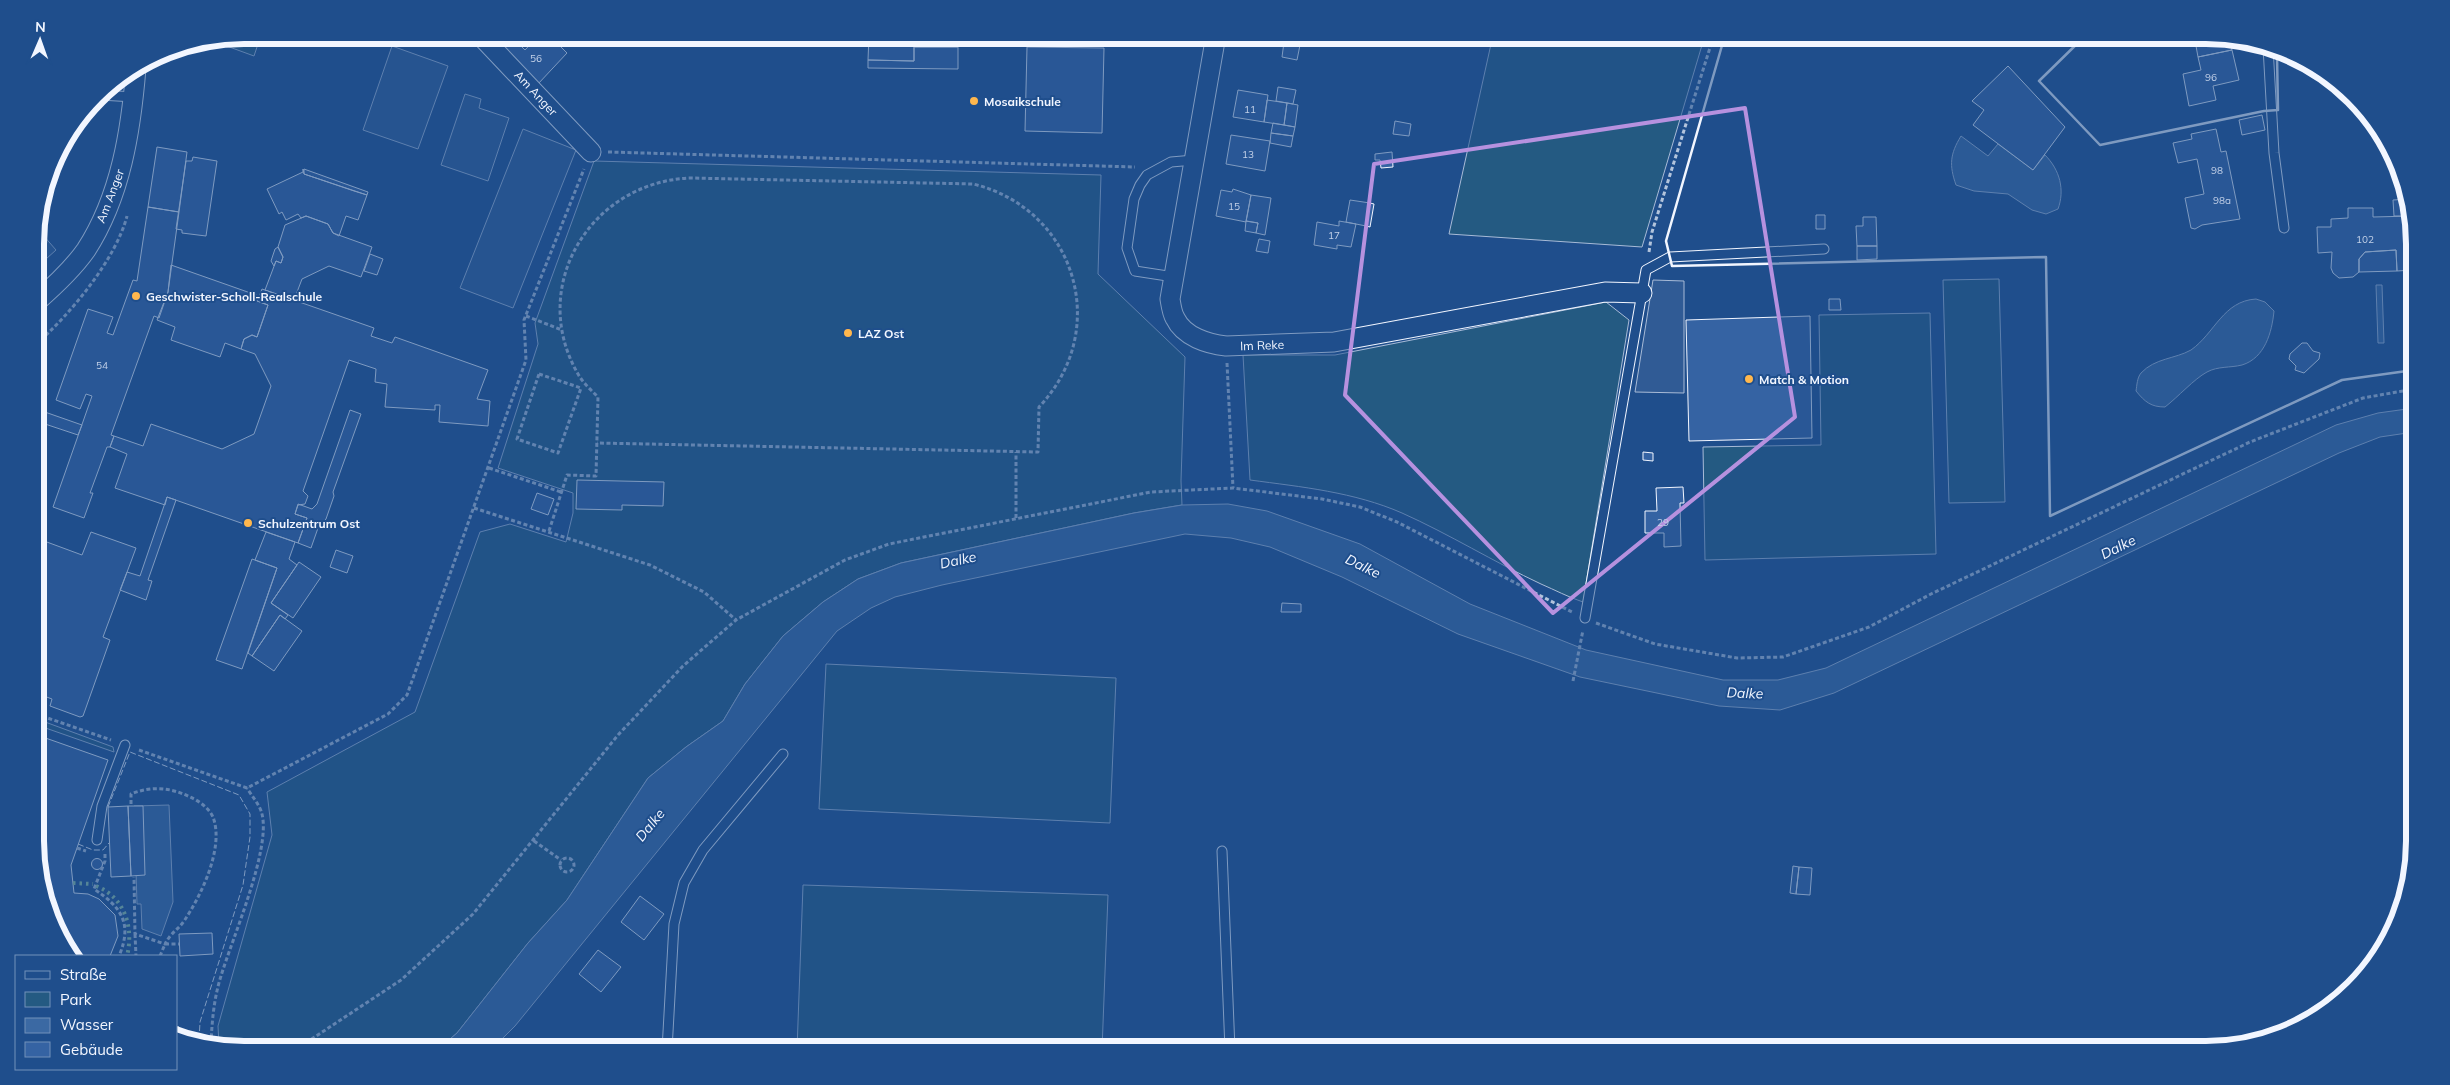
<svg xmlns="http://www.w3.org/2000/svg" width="2450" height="1085" font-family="Mulish,sans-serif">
<rect width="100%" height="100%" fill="#1f4e8c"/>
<path fill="#245a82" stroke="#a8bbd7" d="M243,35h18l-7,21 -41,-15z
M1493,35h212l-63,212 -193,-13z
M594,161l507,14 -3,99 87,83 -4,124 1,24 -48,8 -233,50 -43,16 -35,23 -40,34 -38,48 -22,37 -37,26 -38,31 -81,122 -39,43 -71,90 -20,17h-194l-24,-5 -1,-19 54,-191 -5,-43 148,-80 65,-180 30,-8 56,18 7,-29v-20l-75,-25 40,-124 -3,-21z
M1999,279l6,223 -56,1 -6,-223z
M1606,302l23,18 -46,282c-15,-5 -28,-12 -42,-18 -47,-22 -92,-50 -139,-71 -48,-21 -100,-26 -152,-33l-7,-125h92z
M1930,313l6,241 -231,6 -2,-113 118,-2 -2,-130z
M826,664l290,14 -6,145 -291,-14z
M37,719l76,28 1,5 -77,-27z
M803,885l305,10 -6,155h-305z"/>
<path fill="#305b95" stroke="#a8bbd7" d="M392,46l56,20 -30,83 -55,-19z
M465,94l16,5 -2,9 30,10 -21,63 -47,-16z
M523,129l53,21 -63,158 -53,-20z
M36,227l20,23 -20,18 -1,-39z
M1653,280l31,1v112l-49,-1z"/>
<path fill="#3b69a3" stroke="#a8bbd7" d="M1961,136l27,20 10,-12 35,26 12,-15c15,15 20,35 13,54l-12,5 -14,-4 -24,-16 -34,-3 -18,-6c-7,-20 -6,-31 5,-49z
M2376,285h6l2,58h-6z
M2256,299l9,3 9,9c-2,21 -9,47 -32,54 -12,3 -24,1 -35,7 -13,7 -29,25 -42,35 -14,0 -20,-5 -29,-16 1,-6 1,-13 5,-18 14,-15 34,-14 50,-23 24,-17 32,-49 65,-51z
M2414,408v24l-34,5 -41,16 -505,240 -54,17 -61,-4 -139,-29 -122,-43 -116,-57 -72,-30 -39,-9 -46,-4 -243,51 -47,12 -24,11 -34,23 -322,395 -24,24h-54l20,-17 71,-90 39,-43 81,-122 38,-31 37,-26 22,-37 38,-48 40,-34 35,-23 43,-16 233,-50 48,-8 46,-1 39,7 93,33 110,60 116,46 137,30h55l48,-12 510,-243 42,-12z
M169,805l4,97 -12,34 -19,-7 -1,-25h-4l-3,-98z"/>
<path fill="#3563a3" stroke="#f2f6ff" d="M356,35h16l-4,10 -14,-4z
M539,35h10l18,18 -29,31 -38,-35 12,-12 13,13z
M869,35h89v12h-44v14l-46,-1z
M1248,35h32l-1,7 -31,-5z
M1280,35h22l-2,10 -21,-3z
M2194,35l36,5 2,10 -34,7z
M1284,42l16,3 -3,15 -15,-3z
M914,47h44v22l-90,-1v-8l46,1z
M1027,47l77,1 -2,85 -77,-2z
M2232,50l7,30 -26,6 3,14 -27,6 -6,-32 18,-4 -3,-13z
M2008,66l57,61 -32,43 -60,-45 11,-15 -12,-9z
M1278,87l18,3 -3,14 -17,-3z
M1238,90l30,5 -4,27 -31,-5z
M1267,100l20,3 -3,22 -20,-3z
M1287,103l11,2 -3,22 -11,-2z
M2262,115l3,15 -23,5 -3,-15z
M1395,121l16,3 -2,12 -16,-2z
M1273,123l22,4 -2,9 -22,-3z
M2216,129l5,23 5,-1 14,68 -38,6 -7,4 -4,-1 -6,-30 19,-4 -7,-35 -19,4 -5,-20 19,-4 -1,-5z
M1271,133l22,3 -2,11 -21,-4z
M1231,135l39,6 -5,30 -39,-7z
M157,147l30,5 -8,60 -31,-5z
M1392,152l1,15 -12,1 -1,-8h-5v-6z
M193,157l24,4 -11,75 -24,-3v-3l-6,-1 10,-68h6z
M53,163l-4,49h-9z
M303,169l1,5 63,21 -9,25 -12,-4 -7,20 -6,-3 -5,-9 -22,-8 -5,2 -3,-4 -12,6 -4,-8 -3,2 -12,-25 36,-17z
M304,169l64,23 -1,3 -13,-4 -50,-17z
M1233,189l18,6 -5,27 -30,-6 5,-26 11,2z
M1251,195l20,3 -6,37 -9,-2 2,-10 -12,-2z
M2409,199l4,17h-19l-1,-16z
M1350,200l20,3 -4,23 -20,-4z
M1370,203l4,1 -4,23 -4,-1z
M148,207l31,5 -11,80 -9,26 -5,-2 -43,119 3,1 -4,11h-3l-17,46h3l-9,25 -31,-11 39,-111 -6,-2 -6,15 -24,-9 32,-91 25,8 -6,16 6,2 20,-55 4,1z
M2348,208h25v9l40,-1v54l-16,1 -1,-21 -31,2 -6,7v13l-6,5 -14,1 -6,-5 -2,-5 1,-16 -14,1 -1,-26h14v-8l17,-1z
M1816,215h9v14h-9z
M306,216l22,8 5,9 39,14 -11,30 -32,-11 -27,13 -8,21 -29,-10 11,-29 5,2 2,-6 -5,-10 7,-22z
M1863,217h13l1,29h-20l-1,-20h7z
M1246,221l12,2 -2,10 -11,-2z
M1339,221l17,3 -5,23 -14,-2v4l-23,-4 3,-23 22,4z
M1259,239l11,2 -2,12 -12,-2z
M1857,246h20v13l-20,1z
M278,247l5,10 -2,6 -5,-2 -2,5 -3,-5 4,-12z
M2396,250l1,21 -38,1v-13l6,-7z
M370,254l13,5 -6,16 -13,-4z
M171,265l88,31 -2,5 11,4 -11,32 -5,-2 -8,4 -3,10 -16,-6 -5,14 -49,-17 4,-13 -18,-7 11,-28z
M262,289l112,39 -3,8 21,7 3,-6 93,33 -11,29 13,2 -2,25 -49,-4 1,-17h-5v5l-50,-3 2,-23 -12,-2 1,-13 -27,-9 -46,131 5,5 -3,8 -7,1 -3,9 12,4 -9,25 -131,-46 -2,8 -50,-17 12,-34 -17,-7 4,-11 29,10 8,-22 71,25 32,-15 17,-48 -16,-32 -14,-5 3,-10 8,-4 5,2 11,-32 -11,-4z
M1829,299h11l1,11h-12z
M1810,316l2,122 -123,3 -3,-121z
M2302,343h5l6,8 7,2 -1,6 -15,14 -9,-3 1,-4 -7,-7 1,-5z
M36,399l9,4 -9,26z
M350,410l11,4 -28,78 1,4 -8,23 -8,9 -7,20 -13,-5 9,-25 -12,-4 3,-10 14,5 5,-5z
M42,411l40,14 -4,10 -39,-13z
M1643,452l10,1v8l-10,-1z
M36,456l8,3 -8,23z
M577,480l87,2 -1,24 -41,-1v5l-46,-1z
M1683,487l1,16h-4l1,43 -17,1v-14h-19v-22h12l-1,-23z
M537,493l17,6 -6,16 -17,-6z
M167,497l9,3 -28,80 4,1 -6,19 -26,-10 7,-18 13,4z
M91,532l45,16 -33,89 7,3 -27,76 -3,1 -30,-11 2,-7 -16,-6v-155l46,17z
M266,532l29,10 -6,17 8,6 -26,38 17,12 -3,4 -5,-4 -28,41 -4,-3 29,-85 -22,-8z
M336,550l17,6 -6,17 -17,-6z
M252,559l25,9 -35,101 -26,-9z
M299,562l22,15 -28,41 -22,-15z
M1282,603l19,1v8h-20z
M280,615l22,16 -28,40 -22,-15z
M37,735l71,25 -37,105 3,28 14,1 11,5 16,16 3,21 -8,20h-39l-20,-34 -14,-53z
M128,806l3,70 -20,1 -3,-70z
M128,806h15l2,69 -14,1z
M91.5 864a5.5 5.5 0 1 1 11 0a5.5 5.5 0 1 1-11 0Z
M1793,866l6,1 -3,27 -6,-1z
M1799,867l13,1 -2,27 -14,-1z
M640,896l24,18 -20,26 -23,-18z
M212,933l1,21 -33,2 -1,-22z
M598,950l23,17 -20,25 -22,-18z
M178,1026l14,14h-1l-15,-3z
M710,1039l4,11h-30l-1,-1z"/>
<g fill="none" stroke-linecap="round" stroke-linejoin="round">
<defs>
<path id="lane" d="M2268,47l6,106 10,75
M100,95l34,2
M1174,277l-39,-6 -8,-23 7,-49 6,-14 7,-10 24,-13 23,-2
M1585,618l61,-348 24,-13 154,-8
M97,840l5,-34 23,-61
M1222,851l8,199
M667,1050l7,-126 10,-41 19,-33 80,-96"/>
<path id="street" d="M480,35l111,117
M1216,35l-46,264c1,6 2,14 5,19 9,19 33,26 51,28l108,-4 271,-50 37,1
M36,302c15,-13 38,-35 50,-52 35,-54 45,-120 50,-182"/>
</defs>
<use href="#lane" stroke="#f2f6ff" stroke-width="11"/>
<use href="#street" stroke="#f2f6ff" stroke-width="21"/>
<path stroke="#b3c4dc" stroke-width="3" stroke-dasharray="4 2.5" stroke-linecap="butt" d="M608,152l527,15
M1649,252l3,-20 62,-197
M526,316l36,14
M36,344c34,-29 80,-85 91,-128
M1227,363l6,125
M539,374l42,14 -23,65 -41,-14z
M489,468l72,24
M474,508l176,57 54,27 32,28
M1016,518v-66
M549,531l18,-56 29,1 2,-79c-7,-7 -15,-14 -20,-23 -51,-88 13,-192 112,-196l283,6c103,25 139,146 66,223l-1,45 -441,-9
M1596,623l59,21 82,14 46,-1 86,-30 62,-33 319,-152 113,-44 51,-9
M1573,681l10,-51
M36,714l75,26
M139,750l108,38 141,-74 19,-19 119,-335 -2,-40 60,-151
M131,804v-10c20,-8 39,-7 59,3 9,4 21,12 24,23 9,30 -13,76 -30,101 -6,9 -12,10 -19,23l-30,-10 -1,-57
M534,841l27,19
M77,848l9,3
M105,854v7l-11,28c27,18 39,34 25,67
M560 865a7 7 0 1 1 14 0a7 7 0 1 1-14 0Z
M135,934l1,22
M160,956l5,-12h14
M211,1044c1,-24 3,-46 10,-68 11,-37 50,-126 41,-162 -2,-9 -11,-19 -15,-26
M295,1050l106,-70 72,-66 145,-179 65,-69 53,-46 109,-60 44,-16 262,-52 82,-4 89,11 38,8 37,15 175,90"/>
<use href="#lane" stroke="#1f4e8c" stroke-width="9"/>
<use href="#street" stroke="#1f4e8c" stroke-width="19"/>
<path stroke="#97c8a6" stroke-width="4" stroke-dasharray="2.5 4" stroke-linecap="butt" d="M73,883l20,1
M96,886c29,11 38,42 31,70"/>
<path stroke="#f2f6ff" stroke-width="1" stroke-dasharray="6 2.5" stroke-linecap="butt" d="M108,807l22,-55 109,43 11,19v23l-7,48 -43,137 -1,19
M78,844l15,6h10l6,-7"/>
<path stroke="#f2f6ff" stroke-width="2.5" d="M1725,35l-59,206 6,25 374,-9 4,259 292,-136 72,-10
M2086,35l-47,46 61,64 164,-34 14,-1 -1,-55 13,-2"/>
</g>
<path d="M0 0H2450V1085H0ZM1745,108l50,309 -242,196 -208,-218 29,-231z" fill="#1f4e8c" fill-opacity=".55" fill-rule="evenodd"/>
<path fill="none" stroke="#b691df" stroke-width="4" stroke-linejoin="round" d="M1745,108l50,309 -242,196 -208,-218 29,-231z"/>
<g fill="#ffb74d" stroke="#1f4e8c" stroke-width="2">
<circle cx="974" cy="101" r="5"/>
<circle cx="136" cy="296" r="5"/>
<circle cx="848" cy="333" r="5"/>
<circle cx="1749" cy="379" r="5"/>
<circle cx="248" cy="523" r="5"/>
</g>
<g text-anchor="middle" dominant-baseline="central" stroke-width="4" stroke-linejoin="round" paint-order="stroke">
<g font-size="10" fill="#c3d1e8">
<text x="536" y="58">56</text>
<text x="2211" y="77">96</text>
<text x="1250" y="109">11</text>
<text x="1248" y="154">13</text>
<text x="2217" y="170">98</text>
<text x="2222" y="200">98a</text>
<text x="1234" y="206">15</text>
<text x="1334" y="235">17</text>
<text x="2365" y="239">102</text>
<text x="102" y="365">54</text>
<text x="1663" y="522">29</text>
</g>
<g font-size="12" fill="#f2f6ff" stroke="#1f4e8c">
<text transform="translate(536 93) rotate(47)">Am Anger</text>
<text transform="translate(110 196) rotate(-69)">Am Anger</text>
<text transform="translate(1262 345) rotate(-2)">Im Reke</text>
</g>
<g font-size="12" font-weight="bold" fill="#f2f6ff" stroke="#1f4e8c" text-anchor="start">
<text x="984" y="101">Mosaikschule</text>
<text x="146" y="296">Geschwister-Scholl-Realschule</text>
<text x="858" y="333">LAZ Ost</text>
<text x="1759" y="379">Match &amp; Motion</text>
<text x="258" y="523">Schulzentrum Ost</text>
</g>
<g font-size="14" font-style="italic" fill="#f2f6ff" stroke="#1f4e8c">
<text transform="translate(2118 547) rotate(-26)">Dalke</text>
<text transform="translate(958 560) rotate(-12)">Dalke</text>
<text transform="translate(1363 566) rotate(26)">Dalke</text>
<text transform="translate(1745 693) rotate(2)">Dalke</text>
<text transform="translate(650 825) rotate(-51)">Dalke</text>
</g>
</g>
<path d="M0 0H2450V1085H0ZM244 44H2206A200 200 0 0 1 2406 244V841A200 200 0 0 1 2206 1041H244A200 200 0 0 1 44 841V244A200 200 0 0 1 244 44Z" fill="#1f4e8c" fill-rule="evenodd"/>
<path fill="none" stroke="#f2f6ff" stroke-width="6" d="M244 44H2206A200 200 0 0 1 2406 244V841A200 200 0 0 1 2206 1041H244A200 200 0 0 1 44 841V244A200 200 0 0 1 244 44Z"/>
<rect x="15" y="955" width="162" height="115" fill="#1f4e8c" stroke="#7391ba"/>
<rect x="25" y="971" width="25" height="8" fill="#1f4e8c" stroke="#7391ba"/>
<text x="60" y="980" font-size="15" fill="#f2f6ff">Straße</text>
<rect x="25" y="992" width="25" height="15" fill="#245a82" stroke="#7391ba"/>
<text x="60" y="1005" font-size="15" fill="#f2f6ff">Park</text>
<rect x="25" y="1018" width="25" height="15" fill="#3b69a3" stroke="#7391ba"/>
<text x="60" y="1030" font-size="15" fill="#f2f6ff">Wasser</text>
<rect x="25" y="1042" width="25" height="15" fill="#3563a3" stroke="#7391ba"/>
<text x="60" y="1055" font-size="15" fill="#f2f6ff">Gebäude</text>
<g transform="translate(40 40) rotate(2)" stroke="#1f4e8c" stroke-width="4" paint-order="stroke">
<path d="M0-4L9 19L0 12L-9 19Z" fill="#f2f6ff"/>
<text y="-8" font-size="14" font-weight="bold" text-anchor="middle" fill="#f2f6ff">N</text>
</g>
</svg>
